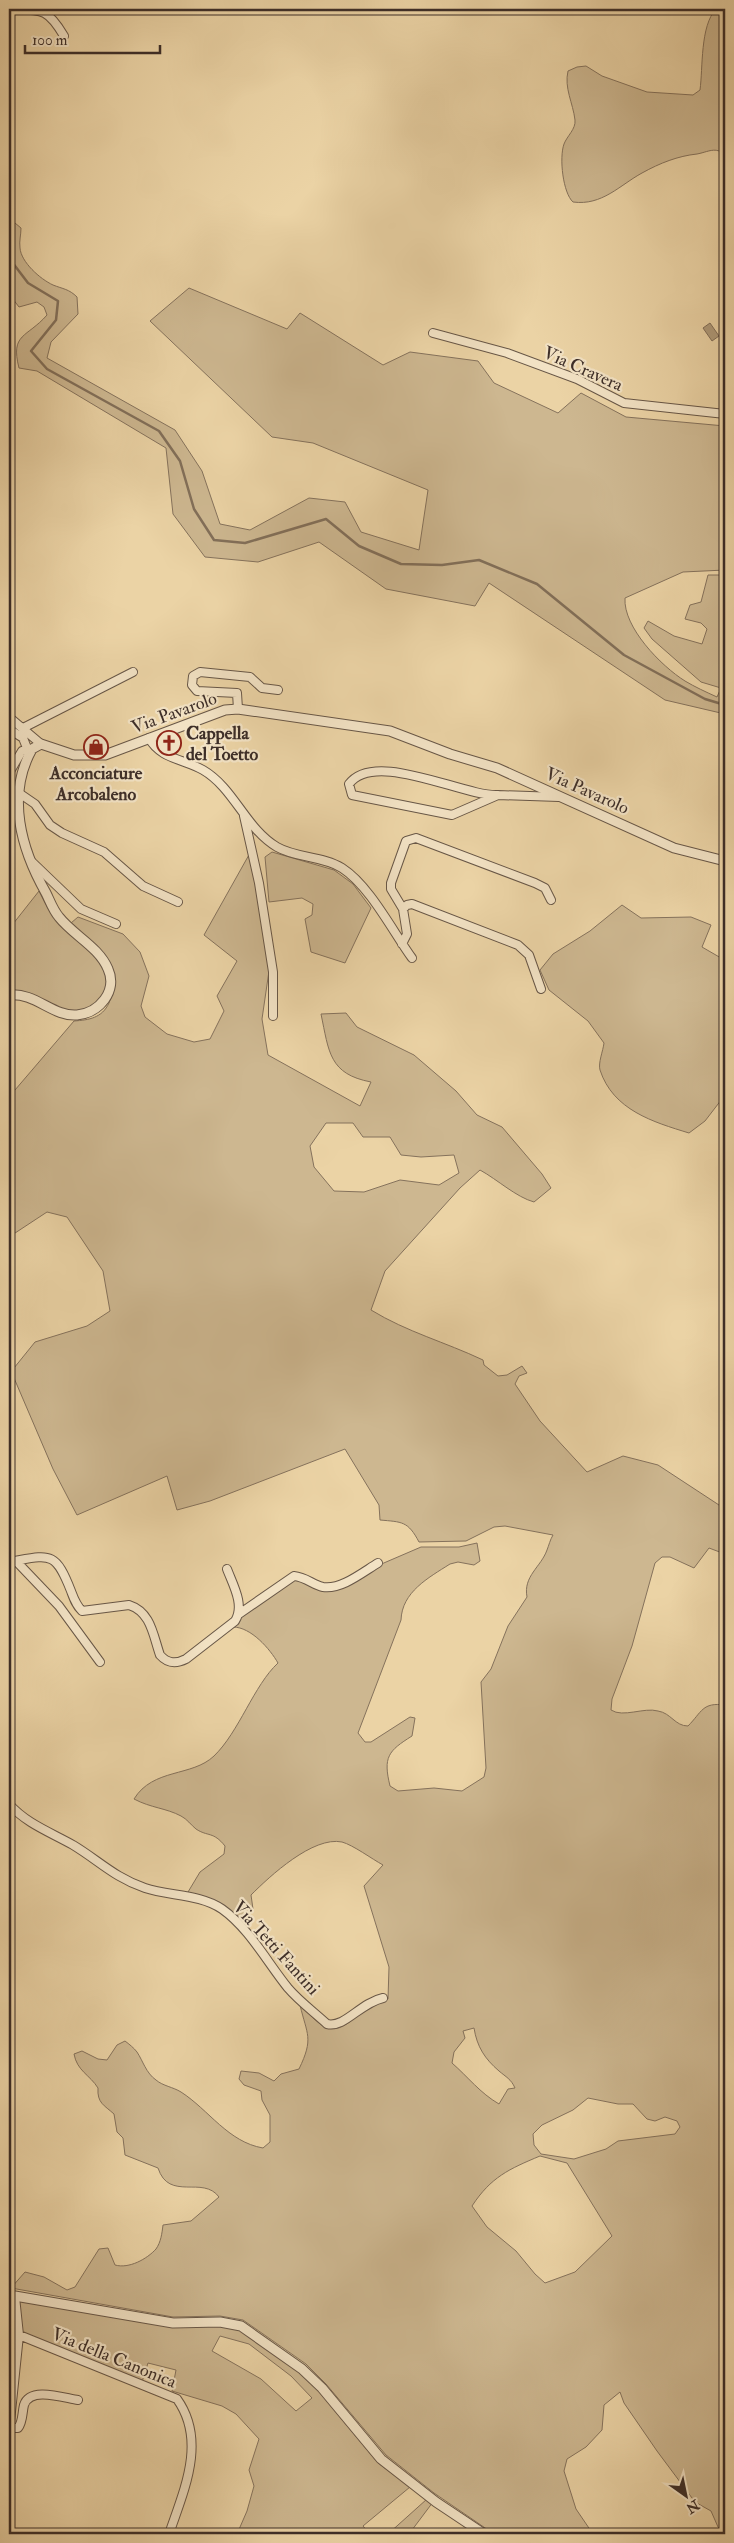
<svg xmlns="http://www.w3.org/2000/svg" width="734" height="2543" font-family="'IM FELL Double Pica',serif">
<rect width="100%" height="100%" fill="#ebd3a5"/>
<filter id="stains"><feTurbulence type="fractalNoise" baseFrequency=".004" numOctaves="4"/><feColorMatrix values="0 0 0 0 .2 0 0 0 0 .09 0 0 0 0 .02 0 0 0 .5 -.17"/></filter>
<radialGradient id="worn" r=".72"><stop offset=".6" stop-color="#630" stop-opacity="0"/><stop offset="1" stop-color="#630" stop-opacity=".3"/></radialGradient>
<path fill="#cdb790" stroke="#85725c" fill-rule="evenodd" d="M716,9h9v146c-9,-9 -17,-3 -28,-1 -19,2 -37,9 -55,19 -22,12 -40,33 -69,29 -10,-9 -14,-44 -9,-58 3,-8 12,-15 11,-24 -2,-17 -11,-32 -7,-49l9,-4 9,-1 16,10 45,16 46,3 7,-5c3,-22 0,-64 16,-81z
M9,218l12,10c0,7 -2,13 -1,20 1,14 20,31 33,37 10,4 16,4 24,12l1,17 -27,28 -4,16 128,72 27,41 18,53 30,6 59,-32 36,4 16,30 58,18 9,-60 -115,-47 -41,-6 -122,-116 39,-33 98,41 13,-16 83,52 27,-13 68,9 16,22 64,30 23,-20 45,24 99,9v144l-42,2 -58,26c-2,29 36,68 60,83 10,6 21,11 32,16l4,-9 -20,-6 -49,-43 -8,-11 4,-7 26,15 28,8 5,-15 -6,-6 -16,-4 5,-14 11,-3 7,-27h17v139l-60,-14 -176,-117 -14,23 -89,-17 -67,-47 -61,20 -53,-5 -32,-43 -7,-66 -129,-77 -18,-3c-9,-35 8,-30 28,-53l-3,-8 -7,-5 -18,5 -10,-13z
M272,852l62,18 19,14 18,24 -26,55 -34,-11 -6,-33 7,-4 1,-11 -11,-6 -33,4 -4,-45z
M250,853l8,31 12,80 -8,55 6,36 92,51 11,-24c-42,-8 -42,-30 -50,-68l25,-1 11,14 57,28 42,36 21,24 25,12 40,47 9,14 -17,14c-18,-5 -36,-22 -54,-32l-20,18 -75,83 -14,39c36,22 74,32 112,50l1,5 14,11 9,-1 15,-9 5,7 -8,3 -4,8 25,37 47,51 36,-16 35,9 61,40 6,8v41l-16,-6 -15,20 -24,-11h-8l-7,6 -23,83 -20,53 -1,11c12,8 33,-3 47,1 13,2 17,15 30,15 14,-14 14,-24 37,-21v829l-7,-7 -7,-16 -16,-9 -38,-51 -33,-48 -4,-11 -16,13 -2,25 -16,17 -19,12 -3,12 12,38 17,25h-99l-60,-41 -48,-38 -60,-71 -20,-20 -63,-44 -23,-4 -47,1 -162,-29 14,-16 19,5 23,13 8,-3 24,-38 9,-1 7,17c14,4 32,-6 41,-16 5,-7 6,-16 7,-24l28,-4 28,-24c-16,-22 -50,5 -61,-29l-33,-13 -2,-17 -6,-6 -3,-18c-10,-9 -17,-11 -16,-26 -8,-13 -21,-17 -24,-34l8,-3 16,8 9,1 10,-15 8,-4c4,3 9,7 12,11 6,9 9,21 19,28 7,6 17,7 25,12 28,18 47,50 82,56l7,-6v-27l-8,-15 -1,-9 -17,-6 -5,-6 2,-8 18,2 15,8 7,-7 18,-5c15,-31 8,-34 1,-64 13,12 26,32 45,20 6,-3 9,-9 15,-12 9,-6 19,-9 28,-14l1,-32 -25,-81 19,-21c-11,-6 -30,-20 -41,-23 -29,-6 -72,34 -91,53l2,14 -13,13 -17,-17 -35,-13 12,-20 24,-18 1,-8c-12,-15 -17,-9 -29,-17 -5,-4 -9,-10 -15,-13 -15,-8 -30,-8 -47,-17 19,-31 58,-22 80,-43 25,-24 40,-71 64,-93 -8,-14 -27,-36 -45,-36l8,-11 52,-37h9l19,11 100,-43h38l18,-4 3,18 -6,4 -16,-3 -8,2c-22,14 -48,28 -49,56l-43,113 7,9h6l39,-25 5,1 -3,18c-24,15 -29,21 -22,50l8,5 36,-3 28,3 22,-14 2,-9 -5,-86 10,-13 17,-43 19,-29c-4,-21 14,-30 20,-47 2,-5 3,-10 6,-15l-48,-9 -11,1 -28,14 -47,1c-11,-21 -17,-20 -39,-22l-1,-15 -34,-56 -135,52 -33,9 -10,-34 -90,39 -24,-46 -39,-91v-10l21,-26 52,-16 23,-15 -7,-40 -36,-54 -20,-5 -38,25v-140l65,-76c15,-1 28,-3 35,-18 16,-37 -14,-56 -38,-80l7,-6 45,17 17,18 9,24 -8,30 4,11 22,17 27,8 16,-3 14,-28 -7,-15 20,-35 -33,-26zM326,1123h27l10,14h27l11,18 20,2 33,-2 5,18 -20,12 -39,-5 -36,12 -30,-1 -20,-24 -4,-21zM474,2028c3,19 11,31 25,43 7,6 12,8 16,17l-7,1 -9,15c-19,-11 -31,-27 -47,-41l2,-11 11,-14 -2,-7zM588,2098l30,6h15l14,15 8,2 10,-4 12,4 3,6 -5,7 -57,7 -12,8 -32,10 -33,-5 -7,-9 -1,-11 9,-9 31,-15zM540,2156l27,7 45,73 -37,36 -30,11 -10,-9 -19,-23 -29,-24 -15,-21c19,-29 37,-37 68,-50z
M39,891c4,8 8,17 14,24 23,25 59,40 53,79 -6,5 -12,13 -18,15 -19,9 -56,-10 -74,-17l-1,-3 -4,1v-61z
M622,905l19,13 50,-1 20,8 -9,22 19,11 4,-6v143l-20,26 -16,12c-36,-11 -76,-23 -89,-63 -2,-7 3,-19 4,-27l-16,-22 -39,-31 -9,-20 13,-16 37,-23z
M18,2299l90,16 112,8 20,4 62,44 76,92 32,24 -47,39 7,8h-133l10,-23 7,-25 -5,-16 10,-31 -23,-25 -14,-8 -50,-15 4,-21 -28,-7 -6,19 -121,-47zM220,2336l29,8 42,32 21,22 -16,13 -35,-32 -49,-28z
M427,2499l6,3 -24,32h-21z"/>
<path fill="#b09b7a" stroke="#826f59" d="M710,323l9,13 -7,5 -9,-13z"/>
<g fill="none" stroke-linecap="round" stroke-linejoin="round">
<path stroke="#826f59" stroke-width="2.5" d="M9,258l19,25 30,18 -2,19 -25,31 16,18 112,62 21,30 14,48 20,31 31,3 81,-24 33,27 42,18 41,1 37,-5 58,24 87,71 81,44 20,6"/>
<defs>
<path id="minor" d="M9,9c32,1 38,-2 55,27
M433,333l74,20 70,26 47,24 101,11
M238,709l-1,-16 -40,-2 -5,-6 1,-9 7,-4 50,5 12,11 16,2
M9,717l32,27
M23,728l110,-56
M9,729l14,9 4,10
M149,738c11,21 35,21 54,32 31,18 43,59 74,77 19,11 46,9 65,21 28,18 51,64 70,90
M9,773l13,-22 10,-2
M19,793l16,11 15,21 12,8 42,19 39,34 35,16
M498,795c-34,2 -123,-46 -149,-11l3,11 100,20 46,-20 61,2
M244,816l15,67 14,89v44
M32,862l49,47 35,15
M403,909l-12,-20v-6l15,-42 10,-3 119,45 10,5 6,12
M402,944l5,-10 -4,-25 4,-4 5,-1 106,41 11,10 12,34
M16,1561l43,45 41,56
M9,1562c41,-7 46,-12 62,29 3,8 5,14 11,20l47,-6c22,7 24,30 31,50 8,9 16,9 26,4l49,-38c10,-16 -2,-36 -8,-52
M239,1614l55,-38c12,1 19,9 29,11 18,3 40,-15 55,-24
M9,1804c18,20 41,28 64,41 25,15 42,33 72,43 24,8 55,6 77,21 27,19 45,53 66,79 11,13 26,24 39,36 18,4 33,-21 56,-26
M19,2335l158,64c30,42 7,91 -8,135
M10,2428h8c5,-6 4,-15 6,-23 6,-19 40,-7 54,-5
M9,2431l10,-96 -4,-38"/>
<path id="tertiary" d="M9,995c26,-3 44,22 68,20 22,-2 41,-24 31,-46 -9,-22 -35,-34 -49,-52 -6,-7 -9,-16 -13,-24 -25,-44 -40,-97 -14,-144l9,-5 33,11h31l120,-45 13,-1 152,22 60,23 47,14 177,80 51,13
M9,2295l164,28 47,-1 21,4 61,43 20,19 59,71 55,43 48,32"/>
</defs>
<use href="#minor" stroke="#685747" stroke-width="10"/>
<use href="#tertiary" stroke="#685747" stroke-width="11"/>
<use href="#minor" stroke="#f2e2c4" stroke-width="8"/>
<use href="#tertiary" stroke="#f2e2c4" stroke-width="9"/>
</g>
<defs>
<symbol id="church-ring" viewBox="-11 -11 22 22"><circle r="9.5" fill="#f2e2c4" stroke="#8f2418" stroke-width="1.5"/><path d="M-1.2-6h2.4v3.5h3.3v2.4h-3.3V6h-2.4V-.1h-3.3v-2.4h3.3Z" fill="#8f2418"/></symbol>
<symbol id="shop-ring" viewBox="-11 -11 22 22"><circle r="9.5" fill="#f2e2c4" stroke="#8f2418" stroke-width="1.5"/><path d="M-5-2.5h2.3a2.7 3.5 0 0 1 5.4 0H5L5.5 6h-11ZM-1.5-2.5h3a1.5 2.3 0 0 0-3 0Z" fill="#8f2418"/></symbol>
</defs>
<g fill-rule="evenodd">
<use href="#church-ring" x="155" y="729" width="28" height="28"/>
<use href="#shop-ring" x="82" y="733" width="28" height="28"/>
</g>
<g text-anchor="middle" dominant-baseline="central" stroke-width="4.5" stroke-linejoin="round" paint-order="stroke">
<g font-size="18" fill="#3d2e28" stroke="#f2e2c4">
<text transform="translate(583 369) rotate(24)">Via Cravera</text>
<text transform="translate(174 713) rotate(-20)">Via Pavarolo</text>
<text transform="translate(587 791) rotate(24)">Via Pavarolo</text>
<text transform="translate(276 1948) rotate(48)">Via Tetti Fantini</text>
<text transform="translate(114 2358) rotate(22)">Via della Canonica</text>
</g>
<g font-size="18" font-weight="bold" fill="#3d2e28" stroke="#f2e2c4" text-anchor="start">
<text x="186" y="733">Cappella<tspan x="186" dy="21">del Toetto</tspan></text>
<text x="96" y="773" text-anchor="middle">Acconciature<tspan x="96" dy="21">Arcobaleno</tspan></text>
</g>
</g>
<rect width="734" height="2543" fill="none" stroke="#ebd3a5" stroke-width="30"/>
<rect x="10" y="10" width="714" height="2523" fill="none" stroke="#3d2e28" stroke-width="2.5"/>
<rect x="15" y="15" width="704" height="2513" fill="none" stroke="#3d2e28"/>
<g transform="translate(686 2496) rotate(147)" stroke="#f2e2c4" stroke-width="4" paint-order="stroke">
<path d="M0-4L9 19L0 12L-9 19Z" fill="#3d2e28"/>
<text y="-8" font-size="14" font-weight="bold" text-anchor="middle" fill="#3d2e28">N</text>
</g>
<path d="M25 45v8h135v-8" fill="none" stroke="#3d2e28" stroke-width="2.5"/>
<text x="32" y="45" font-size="15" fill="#3d2e28" stroke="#f2e2c4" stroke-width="4" paint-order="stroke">100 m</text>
<rect width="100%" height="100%" filter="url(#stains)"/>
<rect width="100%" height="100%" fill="url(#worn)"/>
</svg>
